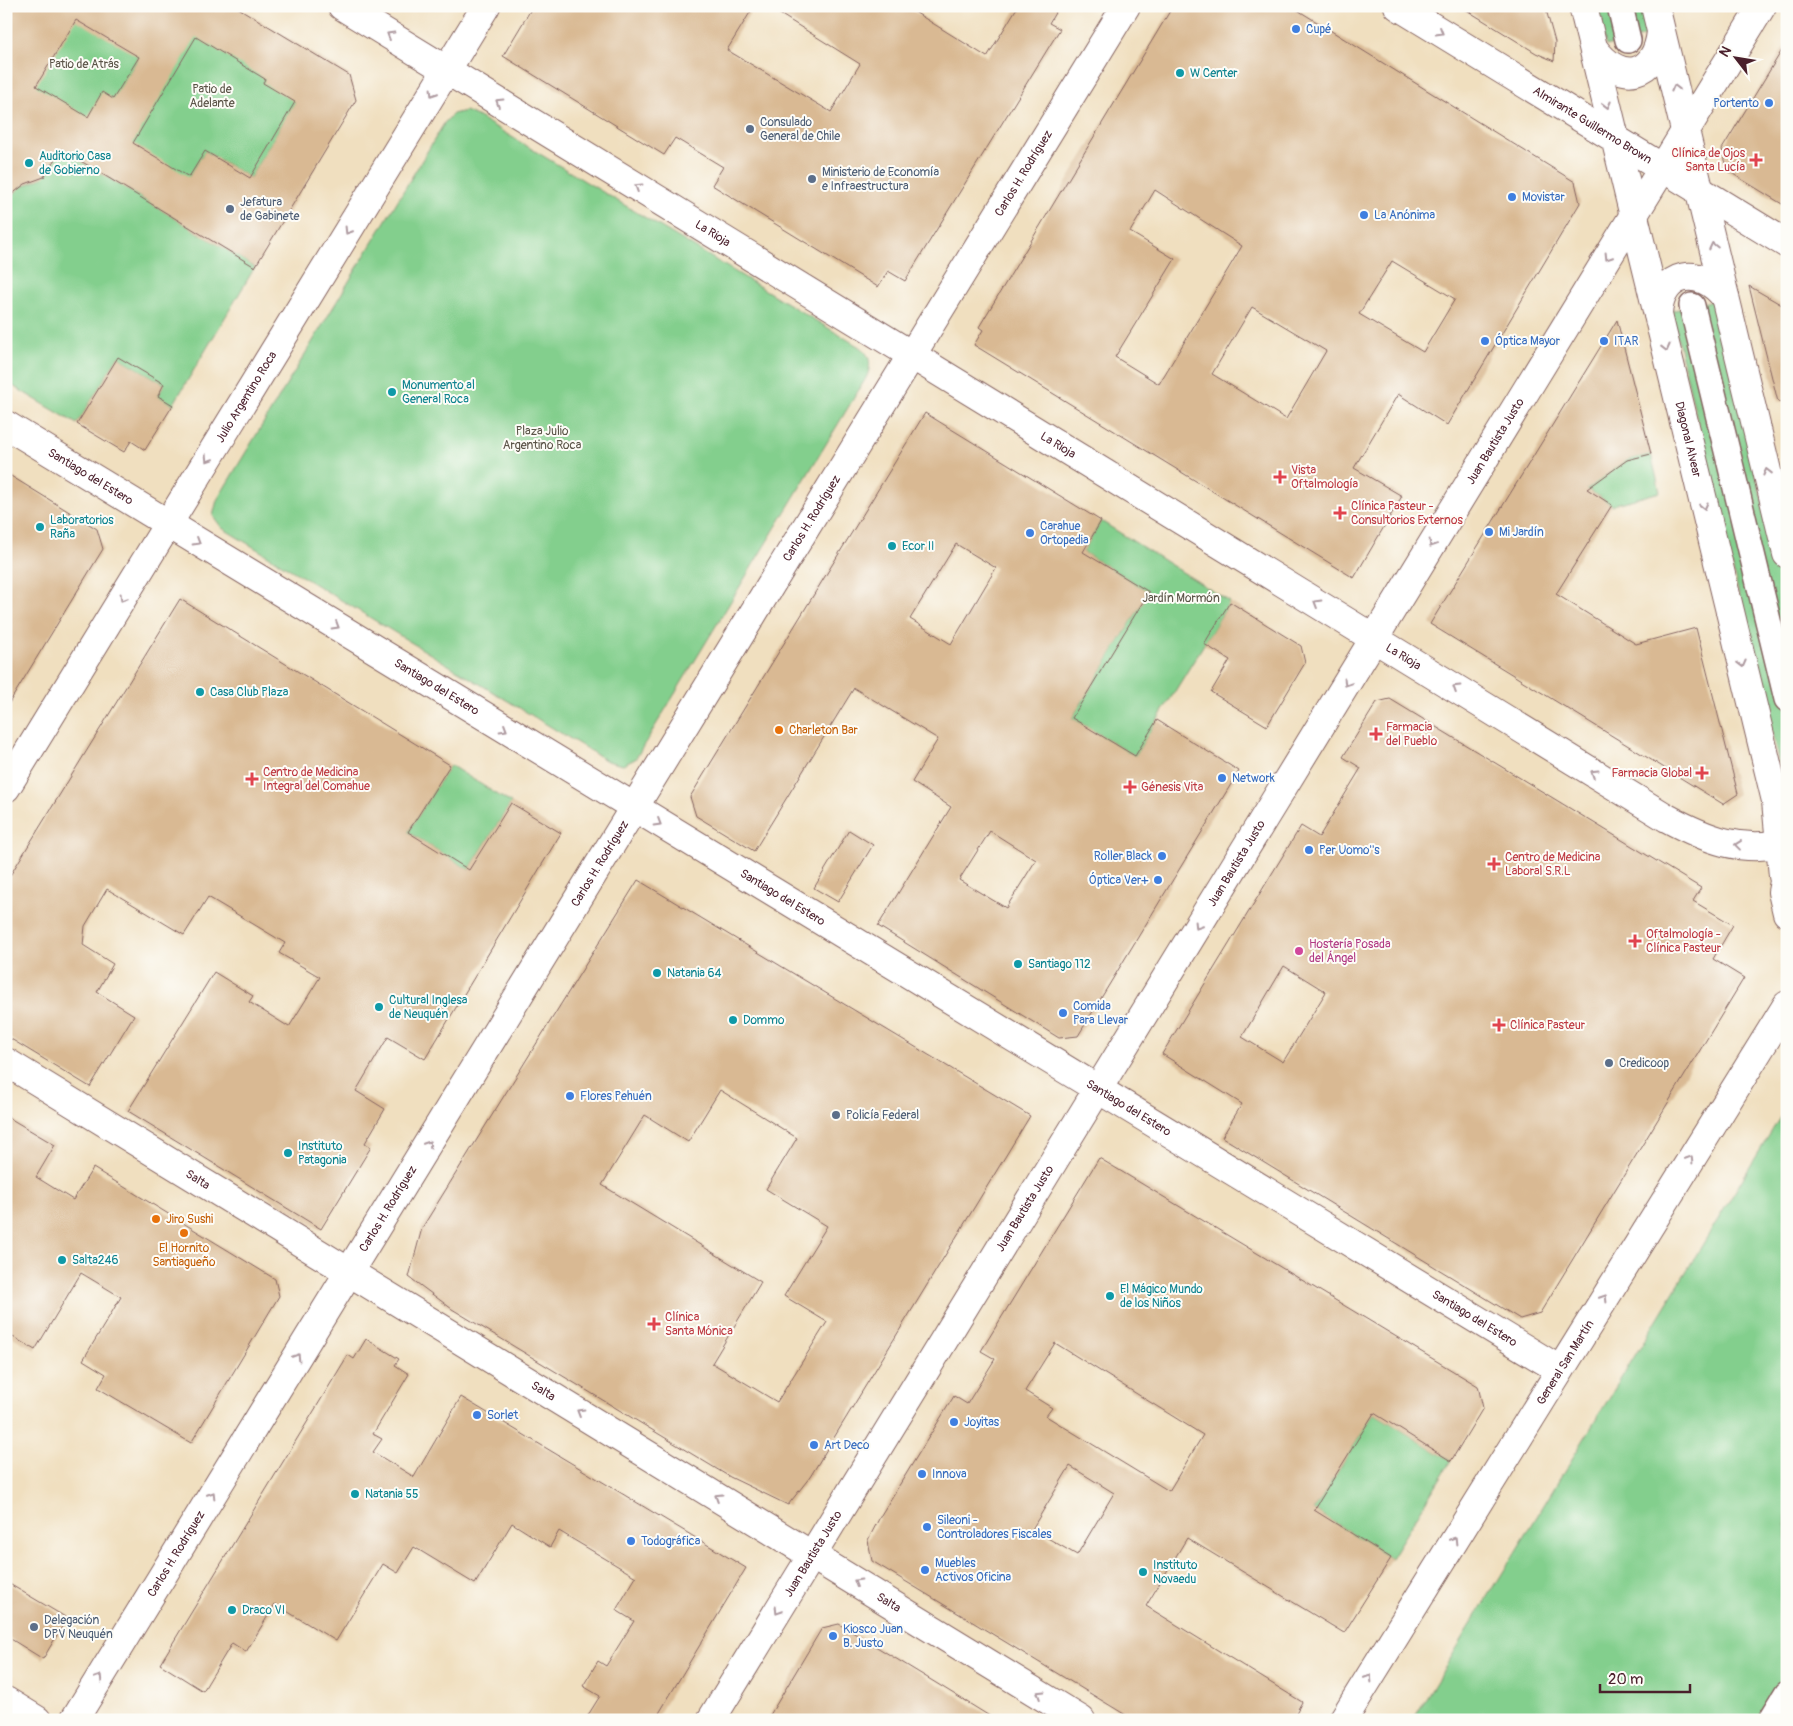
<svg xmlns="http://www.w3.org/2000/svg" width="1793" height="1726" font-family="Pangolin,sans-serif">
<rect width="100%" height="100%" fill="#fdfcf7"/>
<filter id="ink" filterUnits="userSpaceOnUse"><feTurbulence type="fractalNoise" baseFrequency=".02" numOctaves="2"/><feDisplacementMap in="SourceGraphic" scale="10" xChannelSelector="R" yChannelSelector="G"/><feConvolveMatrix kernelMatrix="1 2 1 2 8 2 1 2 1" color-interpolation-filters="sRGB"/></filter>
<filter id="wash" filterUnits="userSpaceOnUse"><feTurbulence type="fractalNoise" baseFrequency=".0096" numOctaves="4" result="noise"/><feDisplacementMap in="SourceGraphic" scale="20" xChannelSelector="R" yChannelSelector="G"/><feGaussianBlur stdDeviation="1.12" result="paint"/><feColorMatrix in="noise" values="0 0 0 0 0 0 0 0 0 0 0 0 0 0 0 0 0 1.4 0 .05"/><feComposite in="paint" operator="in"/></filter>
<g filter="url(#wash)">
<rect width="100%" height="100%" fill="#f0dfbf"/>
<path fill="#83cf8d" stroke="#66775c" d="M68,6l77,41 -53,88 -74,-44z
M1597,6h45l7,29 -43,11z
M192,19l113,67 -55,92 -45,-27 -23,38 -67,-40z
M465,111l12,5 381,230c13,8 14,19 8,32l-227,375 -4,6 -12,6 -16,-4 -385,-233 -9,-12 4,-16 228,-378 8,-8z
M61,149l194,118 -82,138 -15,-9 6,-12 -46,-27 -41,67 -71,-42v-174l5,-10 8,-10 25,-11z
M1714,300l73,304v166l-6,1 -110,-460z
M1651,454l9,38 -48,13 -25,-16 40,-29z
M1101,521l129,81 -95,154 -63,-38 77,-126 -66,-40z
M450,765l61,38 -42,67 -61,-38z
M1787,1106v614h-374l45,-74z
M1374,1413l77,48 -60,97 -77,-48z"/>
<g id="blocks">
<path fill="#d9b993" fill-rule="evenodd" d="M6,6h229l114,69 7,25 -101,167 -194,-118 -17,28 -19,7 -19,15zM76,20l63,37 -26,42 -11,-7 -14,25 -52,-31zM196,37l69,42 -2,4 32,19 -45,76 -45,-27 -16,26 -56,-34z
M533,6h221l-27,44 104,62 29,-48 -93,-58h138l82,51 31,-51h41l-10,17 11,6 -155,252 -17,-10 -10,16 -166,-102 11,-18 -48,-29 -11,17 -161,-99z
M1173,6h118l284,176 5,21 -133,222 -49,-31 -44,74 48,28 -48,82 -380,-233 9,-15 -4,-3zM1155,190l87,56 -83,138 -44,-27 60,-98 -45,-27zM1392,261l63,38 -32,53 -64,-38zM1252,307l74,44 -40,68 -74,-45z
M1460,6h85l10,36 -1,19 -18,-8z
M1787,42v165l-59,-36 -6,-22z
M1749,286l38,22v93l-9,1z
M1617,320l34,134 -24,6 -40,29 25,16 -56,89 80,50 60,-16 42,166 -15,10 -293,-180z
M118,357l46,27 -6,12 15,9 -28,45 -14,-9 -7,11 -47,-28z
M925,413l176,108 -18,31 66,40 -77,126 63,38 22,-36 82,51 -161,265 -19,2 -181,-112 73,-119 -39,-25 26,-43 -84,-51 -100,163 -58,-35 -6,-19zM956,544l40,24 -45,76 -41,-25zM990,831l46,29 -30,48 -47,-28z
M6,473l91,56 6,20 -97,159z
M180,599l270,166 -42,67 61,38 42,-67 50,30 -136,226 -37,-22 -32,54 29,18 -20,34 6,4 -50,82 -193,-118 86,-139 39,24 -4,6 40,25 31,-50 -41,-24 6,-10 -77,-46 -24,38 -77,-46 -22,37 -2,19 30,19 -16,28 37,23 -44,72 -84,-51v-154z
M1230,602l71,44 4,17 -38,63 -56,-34 19,-32 -26,-16z
M1390,699l311,189 -8,13 40,24 -20,34 31,19 -204,335 -20,6 -298,-182 20,-33 -80,-50 139,-228 18,11 42,-69 -18,-11 34,-55zM1284,966l42,26 -43,70 -41,-25z
M849,830l24,15 -35,57 -24,-14z
M638,880l392,236 -220,361 -22,28 -58,-28 -278,-168 -43,-32 13,-49zM720,1090l77,48 -31,51 61,37 -43,70 43,26 -50,80 -65,-39 49,-81 -159,-97 43,-70 43,27z
M6,1116l49,29 -19,32 37,23 20,-32 182,111 4,17 -88,147 -93,-55 8,-14 -23,-14 38,-63 -40,-24 -46,77 -29,-17z
M1099,1158l379,228 5,22 -32,53 -77,-48 -60,97 77,48 -47,75 -157,-95 -41,68 156,96 -10,18h-158l-262,-159 -4,-21 13,-25 73,-119 13,8 28,-45 -14,-8zM1055,1343l148,92 -34,56 -123,-75 6,-8 -27,-17zM1070,1466l44,27 -37,62 -45,-26z
M366,1339l33,20 -4,6 14,9 -36,60 9,5 -9,13 41,25 47,-80 285,171 -91,152h-70l15,-24 -17,-10 15,-25 8,5 28,-45 -18,-11 20,-33 -77,-46 -9,16 -38,-24 -37,61 -61,-37 -16,26 -15,-9 -47,77 -61,-37 -29,48 -14,-9 -29,48 -43,-27 188,-309 6,4z
M6,1582l61,36 -24,41 -37,-23z
M839,1624l97,59 60,37h-229l55,-92z"/>
</g>
</g>
<g filter="url(#ink)">
<use href="#blocks" fill-opacity="0" stroke="#84625f" stroke-width="1"/>
<g fill="none" stroke-linecap="round" stroke-linejoin="round">
<defs>
<path id="pedestrian" d="M1620,6l8,34
M1692,306l95,393
M1771,1720l16,-26"/>
<g id="minor">
<path id="s1" d="M342,6l1325,812c39,21 76,36 120,24"/>
<path id="s2" d="M1398,6l389,238"/>
<path id="s3" d="M6,425l1554,945"/>
<path id="s4" d="M74,1720l1052,-1714"/>
<path id="s5" d="M711,1720l1051,-1714"/>
</g>
<g id="tertiary">
<path id="s6" d="M6,788l480,-782"/>
<path id="s7" d="M6,1062l1075,658"/>
<path d="M6,1701l31,19"/>
</g>
<g id="secondary">
<path id="s8" d="M1583,6l193,795 7,75"/>
<path d="M1655,6l132,548"/>
<path d="M1594,49c27,36 62,28 67,-17"/>
<path d="M1658,314c3,-43 42,-49 67,-17"/>
<path d="M1787,866l-5,26 5,21"/>
<path id="s9" d="M1343,1720l444,-715"/>
</g>
</defs>
<use href="#pedestrian" stroke="#84625f" stroke-width="28"/>
<use href="#minor" stroke="#84625f" stroke-width="30"/>
<use href="#tertiary" stroke="#84625f" stroke-width="30"/>
<use href="#secondary" stroke="#84625f" stroke-width="30"/>
<use href="#pedestrian" stroke="#fff" stroke-width="25"/>
<use href="#minor" stroke="#fff" stroke-width="28"/>
<use href="#tertiary" stroke="#fff" stroke-width="28"/>
<use href="#secondary" stroke="#fff" stroke-width="28"/>
</g>
<defs><path id="oneway-chevron" d="M-2-3.5L2.5 0L-2 3.5" fill="none" stroke-width="1.6" stroke-linecap="round" stroke-linejoin="round" transform="scale(1.25)"/></defs>
<g stroke="#ae9aa0">
<use href="#oneway-chevron" transform="translate(1440 32) rotate(31)"/>
<use href="#oneway-chevron" transform="translate(390 35) rotate(-149)"/>
<use href="#oneway-chevron" transform="translate(1675 88) rotate(-104)"/>
<use href="#oneway-chevron" transform="translate(433 93) rotate(122)"/>
<use href="#oneway-chevron" transform="translate(499 102) rotate(-148)"/>
<use href="#oneway-chevron" transform="translate(1607 105) rotate(76)"/>
<use href="#oneway-chevron" transform="translate(638 187) rotate(-148)"/>
<use href="#oneway-chevron" transform="translate(348 231) rotate(122)"/>
<use href="#oneway-chevron" transform="translate(1713 246) rotate(-103)"/>
<use href="#oneway-chevron" transform="translate(1608 257) rotate(122)"/>
<use href="#oneway-chevron" transform="translate(1666 348) rotate(76)"/>
<use href="#oneway-chevron" transform="translate(208 459) rotate(122)"/>
<use href="#oneway-chevron" transform="translate(1767 472) rotate(-104)"/>
<use href="#oneway-chevron" transform="translate(1704 506) rotate(76)"/>
<use href="#oneway-chevron" transform="translate(197 542) rotate(31)"/>
<use href="#oneway-chevron" transform="translate(1432 544) rotate(122)"/>
<use href="#oneway-chevron" transform="translate(123 598) rotate(122)"/>
<use href="#oneway-chevron" transform="translate(1317 603) rotate(-149)"/>
<use href="#oneway-chevron" transform="translate(336 626) rotate(31)"/>
<use href="#oneway-chevron" transform="translate(1742 664) rotate(76)"/>
<use href="#oneway-chevron" transform="translate(1347 683) rotate(122)"/>
<use href="#oneway-chevron" transform="translate(1456 688) rotate(-148)"/>
<use href="#oneway-chevron" transform="translate(504 729) rotate(31)"/>
<use href="#oneway-chevron" transform="translate(1594 773) rotate(-148)"/>
<use href="#oneway-chevron" transform="translate(658 823) rotate(31)"/>
<use href="#oneway-chevron" transform="translate(1738 845) rotate(-173)"/>
<use href="#oneway-chevron" transform="translate(1198 926) rotate(122)"/>
<use href="#oneway-chevron" transform="translate(428 1144) rotate(-58)"/>
<use href="#oneway-chevron" transform="translate(1690 1159) rotate(-58)"/>
<use href="#oneway-chevron" transform="translate(1604 1298) rotate(-58)"/>
<use href="#oneway-chevron" transform="translate(297 1357) rotate(-58)"/>
<use href="#oneway-chevron" transform="translate(580 1412) rotate(-149)"/>
<use href="#oneway-chevron" transform="translate(212 1495) rotate(-58)"/>
<use href="#oneway-chevron" transform="translate(718 1497) rotate(-148)"/>
<use href="#oneway-chevron" transform="translate(1454 1540) rotate(-58)"/>
<use href="#oneway-chevron" transform="translate(857 1582) rotate(-149)"/>
<use href="#oneway-chevron" transform="translate(778 1611) rotate(122)"/>
<use href="#oneway-chevron" transform="translate(99 1678) rotate(-58)"/>
<use href="#oneway-chevron" transform="translate(1369 1678) rotate(-58)"/>
<use href="#oneway-chevron" transform="translate(1040 1694) rotate(-148)"/>
</g>
</g>
<g fill="#3f7fe0" stroke="#fdfcf7" stroke-width="2">
<circle cx="1296" cy="29" r="5"/>
<circle cx="1769" cy="103" r="5"/>
<circle cx="1512" cy="197" r="5"/>
<circle cx="1364" cy="215" r="5"/>
<circle cx="1485" cy="341" r="5"/>
<circle cx="1604" cy="341" r="5"/>
<circle cx="1489" cy="532" r="5"/>
<circle cx="1030" cy="533" r="5"/>
<circle cx="1222" cy="778" r="5"/>
<circle cx="1309" cy="850" r="5"/>
<circle cx="1162" cy="856" r="5"/>
<circle cx="1158" cy="880" r="5"/>
<circle cx="1063" cy="1013" r="5"/>
<circle cx="570" cy="1096" r="5"/>
<circle cx="477" cy="1415" r="5"/>
<circle cx="954" cy="1422" r="5"/>
<circle cx="814" cy="1445" r="5"/>
<circle cx="922" cy="1474" r="5"/>
<circle cx="927" cy="1527" r="5"/>
<circle cx="631" cy="1541" r="5"/>
<circle cx="925" cy="1570" r="5"/>
<circle cx="833" cy="1636" r="5"/>
</g>
<g fill="#0f9aa8" stroke="#fdfcf7" stroke-width="2">
<circle cx="1180" cy="73" r="5"/>
<circle cx="29" cy="163" r="5"/>
<circle cx="392" cy="392" r="5"/>
<circle cx="40" cy="527" r="5"/>
<circle cx="892" cy="546" r="5"/>
<circle cx="200" cy="692" r="5"/>
<circle cx="1018" cy="964" r="5"/>
<circle cx="657" cy="973" r="5"/>
<circle cx="379" cy="1007" r="5"/>
<circle cx="733" cy="1020" r="5"/>
<circle cx="288" cy="1153" r="5"/>
<circle cx="62" cy="1260" r="5"/>
<circle cx="1110" cy="1296" r="5"/>
<circle cx="355" cy="1494" r="5"/>
<circle cx="1143" cy="1572" r="5"/>
<circle cx="232" cy="1610" r="5"/>
</g>
<g fill="#5c6f8a" stroke="#fdfcf7" stroke-width="2">
<circle cx="750" cy="129" r="5"/>
<circle cx="812" cy="179" r="5"/>
<circle cx="230" cy="209" r="5"/>
<circle cx="1609" cy="1063" r="5"/>
<circle cx="836" cy="1115" r="5"/>
<circle cx="34" cy="1627" r="5"/>
</g>
<g fill="#e0444e" stroke="#fdfcf7" stroke-width="2">
<path d="M1753.5 152.5h5v5h5v5h-5v5h-5v-5h-5v-5h5z"/>
<path d="M1277.5 469.5h5v5h5v5h-5v5h-5v-5h-5v-5h5z"/>
<path d="M1337.5 505.5h5v5h5v5h-5v5h-5v-5h-5v-5h5z"/>
<path d="M1373.5 726.5h5v5h5v5h-5v5h-5v-5h-5v-5h5z"/>
<path d="M1699.5 765.5h5v5h5v5h-5v5h-5v-5h-5v-5h5z"/>
<path d="M249.5 771.5h5v5h5v5h-5v5h-5v-5h-5v-5h5z"/>
<path d="M1127.5 779.5h5v5h5v5h-5v5h-5v-5h-5v-5h5z"/>
<path d="M1491.5 856.5h5v5h5v5h-5v5h-5v-5h-5v-5h5z"/>
<path d="M1632.5 933.5h5v5h5v5h-5v5h-5v-5h-5v-5h5z"/>
<path d="M1496.5 1017.5h5v5h5v5h-5v5h-5v-5h-5v-5h5z"/>
<path d="M651.5 1316.5h5v5h5v5h-5v5h-5v-5h-5v-5h5z"/>
</g>
<g fill="#e8710a" stroke="#fdfcf7" stroke-width="2">
<circle cx="779" cy="730" r="5"/>
<circle cx="156" cy="1219" r="5"/>
<circle cx="184" cy="1233" r="5"/>
</g>
<circle fill="#d1479c" stroke="#fdfcf7" stroke-width="2" cx="1299" cy="951" r="5"/>
<g text-anchor="middle" dominant-baseline="central" stroke-width="4" stroke-linejoin="round" paint-order="stroke">
<g font-size="12" fill="#366cbe" stroke="#fdfcf7" text-anchor="start">
<text x="1306" y="29">Cupé</text>
<text x="1759" y="103" text-anchor="end">Portento</text>
<text x="1522" y="197">Movistar</text>
<text x="1374" y="215">La Anónima</text>
<text x="1495" y="341">Óptica Mayor</text>
<text x="1614" y="341">ITAR</text>
<text x="1040" y="526">Carahue<tspan x="1040" dy="14">Ortopedia</tspan></text>
<text x="1499" y="532">Mi Jardín</text>
<text x="1232" y="778">Network</text>
<text x="1319" y="850">Per Uomo''s</text>
<text x="1152" y="856" text-anchor="end">Roller Black</text>
<text x="1148" y="880" text-anchor="end">Óptica Ver+</text>
<text x="1073" y="1006">Comida<tspan x="1073" dy="14">Para Llevar</tspan></text>
<text x="580" y="1096">Flores Pehuén</text>
<text x="487" y="1415">Sorlet</text>
<text x="964" y="1422">Joyitas</text>
<text x="824" y="1445">Art Deco</text>
<text x="932" y="1474">Innova</text>
<text x="937" y="1520">Sileoni -<tspan x="937" dy="14">Controladores Fiscales</tspan></text>
<text x="641" y="1541">Todográfica</text>
<text x="935" y="1563">Muebles<tspan x="935" dy="14">Activos Oficina</tspan></text>
<text x="843" y="1629">Kiosco Juan<tspan x="843" dy="14">B. Justo</tspan></text>
</g>
<g font-size="12" fill="#5b5448" stroke="#fdfcf7">
<text x="84" y="64">Patio de Atrás</text>
<text x="212" y="89">Patio de<tspan x="212" dy="14">Adelante</tspan></text>
<text x="542" y="431">Plaza Julio<tspan x="542" dy="14">Argentino Roca</tspan></text>
<text x="1181" y="598">Jardín Mormón</text>
</g>
<g font-size="12" fill="#0d838f" stroke="#fdfcf7" text-anchor="start">
<text x="1190" y="73">W Center</text>
<text x="39" y="156">Auditorio Casa<tspan x="39" dy="14">de Gobierno</tspan></text>
<text x="402" y="385">Monumento al<tspan x="402" dy="14">General Roca</tspan></text>
<text x="50" y="520">Laboratorios<tspan x="50" dy="14">Raña</tspan></text>
<text x="902" y="546">Ecor II</text>
<text x="210" y="692">Casa Club Plaza</text>
<text x="1028" y="964">Santiago 112</text>
<text x="667" y="973">Natania 64</text>
<text x="389" y="1000">Cultural Inglesa<tspan x="389" dy="14">de Neuquén</tspan></text>
<text x="743" y="1020">Dommo</text>
<text x="298" y="1146">Instituto<tspan x="298" dy="14">Patagonia</tspan></text>
<text x="72" y="1260">Salta246</text>
<text x="1120" y="1289">El Mágico Mundo<tspan x="1120" dy="14">de los Niños</tspan></text>
<text x="365" y="1494">Natania 55</text>
<text x="1153" y="1565">Instituto<tspan x="1153" dy="14">Novaedu</tspan></text>
<text x="242" y="1610">Draco VI</text>
</g>
<g font-size="12" fill="#4e5e75" stroke="#fdfcf7" text-anchor="start">
<text x="760" y="122">Consulado<tspan x="760" dy="14">General de Chile</tspan></text>
<text x="822" y="172">Ministerio de Economía<tspan x="822" dy="14">e Infraestructura</tspan></text>
<text x="240" y="202">Jefatura<tspan x="240" dy="14">de Gabinete</tspan></text>
<text x="1619" y="1063">Credicoop</text>
<text x="846" y="1115">Policía Federal</text>
<text x="44" y="1620">Delegación<tspan x="44" dy="14">DPV Neuquén</tspan></text>
</g>
<g font-size="12" fill="#4a1f2b" stroke="#fdfcf7">
<text stroke="none"><textPath href="#s2" startOffset="228">Almirante Guillermo Brown</textPath></text>
<text stroke="none"><textPath href="#s4" startOffset="1815">Carlos H. Rodríguez</textPath></text>
<text stroke="none"><textPath href="#s1" startOffset="435">La Rioja</textPath></text>
<text stroke="none"><textPath href="#s6" startOffset="459">Julio Argentino Roca</textPath></text>
<text stroke="none"><textPath href="#s8" startOffset="446">Diagonal Alvear</textPath></text>
<text stroke="none"><textPath href="#s5" startOffset="1500">Juan Bautista Justo</textPath></text>
<text stroke="none"><textPath href="#s1" startOffset="840">La Rioja</textPath></text>
<text stroke="none"><textPath href="#s3" startOffset="99">Santiago del Estero</textPath></text>
<text stroke="none"><textPath href="#s4" startOffset="1410">Carlos H. Rodríguez</textPath></text>
<text stroke="none"><textPath href="#s1" startOffset="1245">La Rioja</textPath></text>
<text stroke="none"><textPath href="#s3" startOffset="504">Santiago del Estero</textPath></text>
<text stroke="none"><textPath href="#s4" startOffset="1005">Carlos H. Rodríguez</textPath></text>
<text stroke="none"><textPath href="#s5" startOffset="1005">Juan Bautista Justo</textPath></text>
<text stroke="none"><textPath href="#s3" startOffset="909">Santiago del Estero</textPath></text>
<text stroke="none"><textPath href="#s3" startOffset="1314">Santiago del Estero</textPath></text>
<text stroke="none"><textPath href="#s7" startOffset="225">Salta</textPath></text>
<text stroke="none"><textPath href="#s4" startOffset="600">Carlos H. Rodríguez</textPath></text>
<text stroke="none"><textPath href="#s5" startOffset="600">Juan Bautista Justo</textPath></text>
<text stroke="none"><textPath href="#s3" startOffset="1719">Santiago del Estero</textPath></text>
<text stroke="none"><textPath href="#s9" startOffset="421">General San Martín</textPath></text>
<text stroke="none"><textPath href="#s7" startOffset="630">Salta</textPath></text>
<text stroke="none"><textPath href="#s4" startOffset="195">Carlos H. Rodríguez</textPath></text>
<text stroke="none"><textPath href="#s5" startOffset="195">Juan Bautista Justo</textPath></text>
<text stroke="none"><textPath href="#s7" startOffset="1035">Salta</textPath></text>
</g>
<g font-size="12" fill="#be3a42" stroke="#fdfcf7" text-anchor="start">
<text x="1745" y="153" text-anchor="end">Clínica de Ojos<tspan x="1745" dy="14">Santa Lucía</tspan></text>
<text x="1291" y="470">Vista<tspan x="1291" dy="14">Oftalmología</tspan></text>
<text x="1351" y="506">Clínica Pasteur -<tspan x="1351" dy="14">Consultorios Externos</tspan></text>
<text x="1386" y="727">Farmacia<tspan x="1386" dy="14">del Pueblo</tspan></text>
<text x="263" y="772">Centro de Medicina<tspan x="263" dy="14">Integral del Comahue</tspan></text>
<text x="1692" y="773" text-anchor="end">Farmacia Global</text>
<text x="1141" y="787">Génesis Vita</text>
<text x="1505" y="857">Centro de Medicina<tspan x="1505" dy="14">Laboral S.R.L</tspan></text>
<text x="1646" y="934">Oftalmología -<tspan x="1646" dy="14">Clínica Pasteur</tspan></text>
<text x="1510" y="1025">Clínica Pasteur</text>
<text x="665" y="1317">Clínica<tspan x="665" dy="14">Santa Mónica</tspan></text>
</g>
<g font-size="12" fill="#c56008" stroke="#fdfcf7" text-anchor="start">
<text x="789" y="730">Charleton Bar</text>
<text x="166" y="1219">Jiro Sushi</text>
<text x="184" y="1248" text-anchor="middle">El Hornito<tspan x="184" dy="14">Santiagueño</tspan></text>
</g>
<g font-size="12" fill="#b23c85" stroke="#fdfcf7" text-anchor="start">
<text x="1309" y="944">Hostería Posada<tspan x="1309" dy="14">del Ángel</tspan></text>
</g>
</g>
<rect width="1793" height="1726" fill="none" stroke="#fdfcf7" stroke-width="25"/>
<g transform="translate(1736 58) rotate(301)" stroke="#fdfcf7" stroke-width="4" paint-order="stroke">
<path d="M0-4L9 19L0 12L-9 19Z" fill="#4a1f2b"/>
<text y="-8" font-size="14" font-weight="bold" text-anchor="middle" fill="#4a1f2b">N</text>
</g>
<path d="M1600 1684v8h90v-8" fill="none" stroke="#4a1f2b" stroke-width="2.5"/>
<text x="1608" y="1684" font-size="15" fill="#4a1f2b" stroke="#fdfcf7" stroke-width="4" paint-order="stroke">20 m</text>
</svg>
